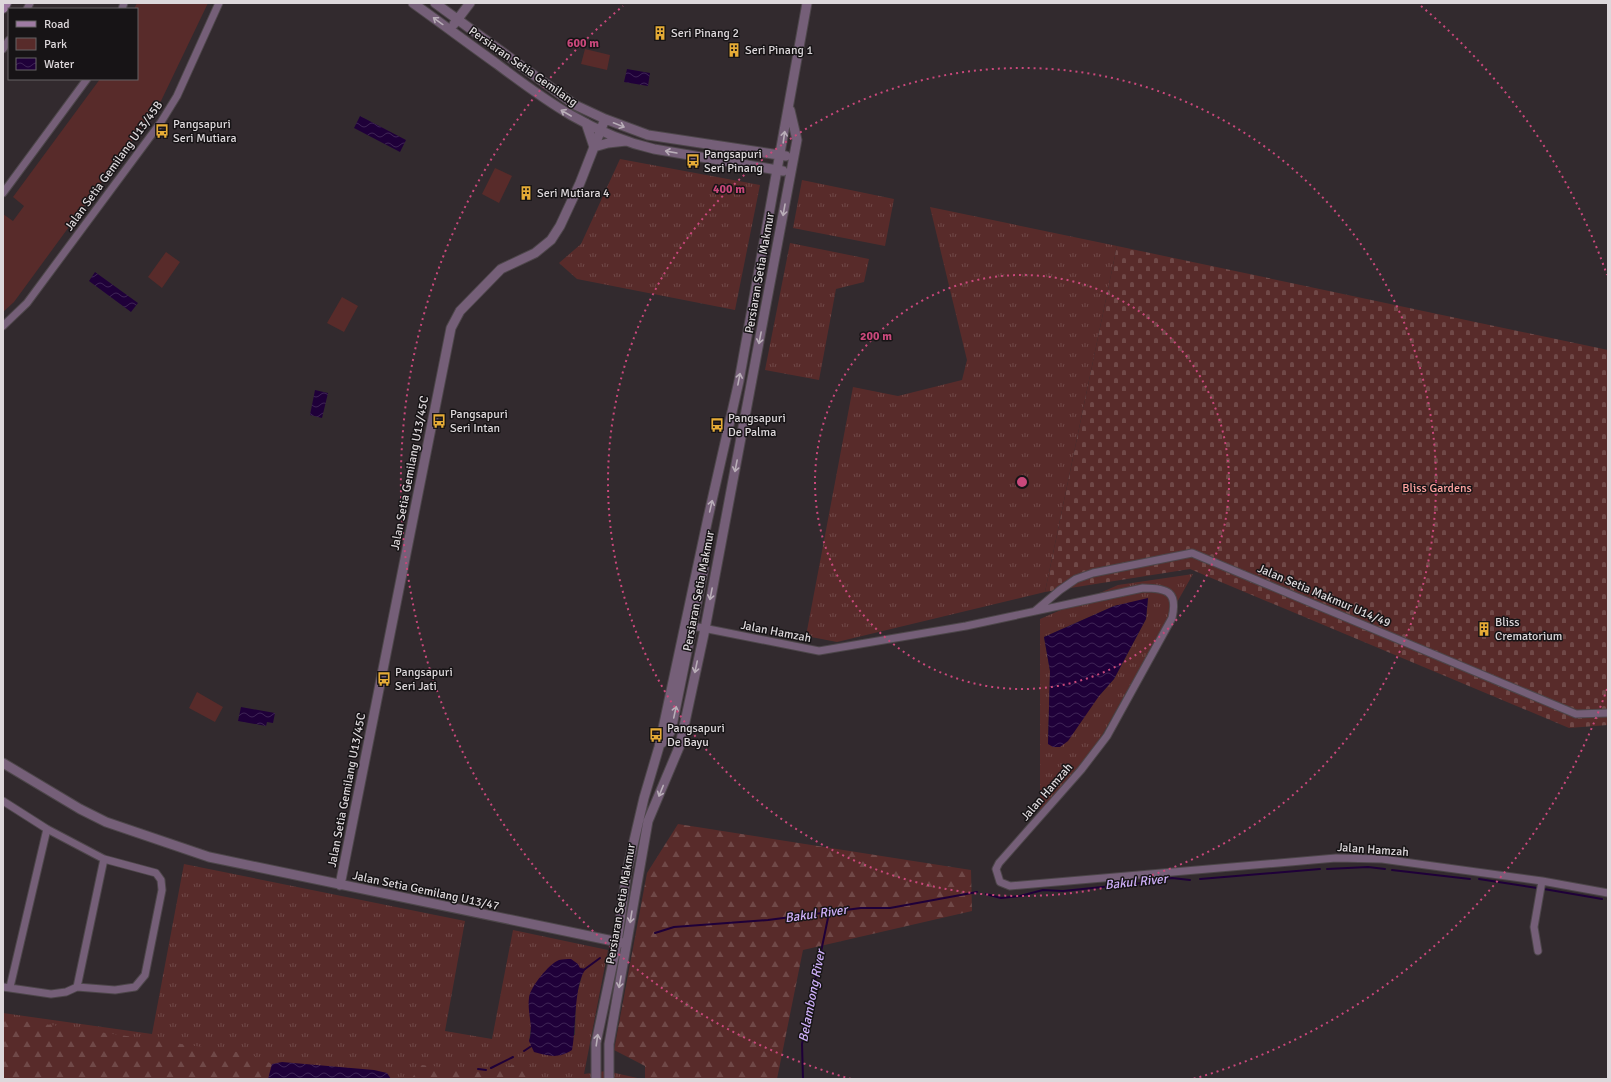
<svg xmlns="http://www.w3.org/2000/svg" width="1611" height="1082" font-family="Signika,sans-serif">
<defs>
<pattern id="grass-tufts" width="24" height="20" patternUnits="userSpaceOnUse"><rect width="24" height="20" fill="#582b2a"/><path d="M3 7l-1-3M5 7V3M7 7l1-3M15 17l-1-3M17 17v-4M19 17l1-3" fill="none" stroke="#704948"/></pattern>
<pattern id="forest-firs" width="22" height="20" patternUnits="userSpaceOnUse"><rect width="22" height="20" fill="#582b2a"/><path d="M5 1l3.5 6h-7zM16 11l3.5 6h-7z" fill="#704948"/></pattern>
<pattern id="cemetery-stones" width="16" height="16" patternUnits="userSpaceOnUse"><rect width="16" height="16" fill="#582b2a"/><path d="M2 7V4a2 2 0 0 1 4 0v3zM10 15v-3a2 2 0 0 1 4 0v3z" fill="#704948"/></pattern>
<pattern id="water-waves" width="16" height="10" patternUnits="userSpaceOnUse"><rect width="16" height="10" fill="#1f0039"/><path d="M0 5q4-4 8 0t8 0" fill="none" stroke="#3f2455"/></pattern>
</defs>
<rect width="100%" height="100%" fill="#322a2e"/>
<path fill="url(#grass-tufts)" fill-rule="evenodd" d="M620,159l140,26 -25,125 -158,-31 -18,-16 22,-19z
M802,180l92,19 -9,47 -92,-18z
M930,207l187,39 -72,346 -208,50 -31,-6 47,-249 45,9 64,-16 5,-20z
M790,243l79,16 -5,23 -28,7 -17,91 -54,-10z
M1193,574l-97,172 -56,67v-194l78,-34zM1148,599l-2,20 -32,60 -15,17 -51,47 2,-72 -6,-34 70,-31z
M184,864l281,57 -20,110 47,8 21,-109 95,20 -24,124 22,-3 36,8h-639v-66l149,21zM580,968l5,1 -2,3 -7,26 -1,37 -46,6 2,-14z"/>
<path fill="url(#forest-firs)" d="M678,824l293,46 1,41 -169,39 -26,129h-132v-13l-31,-16 33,-177z
M3,1018l247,36 22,10 -4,15h-265z
M422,1065l62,7 30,-7 16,1 2,9 -8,4h-113z"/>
<path fill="url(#cemetery-stones)" d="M1117,246l491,104v375l-39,3 -379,-159 -145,23z"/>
<path fill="#582b2a" d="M137,3h71l-47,98 -147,201 -11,10v-98l10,7 11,-15 -11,-9 87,-118h37v-70h-3z
M585,49l25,6 -3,15 -26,-6z
M495,168l17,8 -13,27 -17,-9z
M166,252l14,10 -18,26 -14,-11z
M342,297l16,9 -14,26 -17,-9z
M197,692l26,15 -8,15 -26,-14z"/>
<path fill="url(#water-waves)" d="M627,69l23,4 -2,13 -24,-4z
M360,116l46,24 -6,12 -46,-24z
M95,272l43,31 -7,9 -42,-31z
M315,390l13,3 -6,25 -12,-3z
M1148,598l-2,21 -32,60 -15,17 -31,45 -8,6h-7l-5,-3 2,-73 -6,-34 70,-31z
M241,707l34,6 -2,10 -6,-1 -1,4 -28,-5z
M571,959l7,5 2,4 6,1c-12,13 -10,62 -14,81 -14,9 -23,6 -38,2l-5,-11c5,-14 -2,-28 0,-43 1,-11 20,-34 30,-38 4,-1 8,-1 12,-1z
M282,1062l92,8 13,3 4,6h-123l4,-15z"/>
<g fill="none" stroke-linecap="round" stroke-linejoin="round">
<path stroke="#1f0039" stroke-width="2" d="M1327,869l41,-2 17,2
M1392,870l78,9
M1200,879l120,-10
M1479,879l58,9
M1544,889l58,10
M986,894l15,4 19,-2 23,-6 20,1 79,-8 30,-5 18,2
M655,933l19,-6 94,-7 93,-12h29l87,-16
M585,969l15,-11
M524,1051l9,-6
M491,1068l22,-11
M478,1069l8,1
M803,1079l-1,-35 27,-131"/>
<defs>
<path id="minor" d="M27,9l3,-6
M122,9l2,-6
M3,49l6,-9
M3,193l84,-114
M3,326l24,-23 134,-181 16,-26 42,-93
M1035,611l25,-21 16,-11 17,-6 99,-20 384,161 32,-1
M693,626l126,25 147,-25 177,-38c25,0 35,4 29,30l-65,118 -26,34 -82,93 -3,6 4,13 10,4 326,-28 46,1 160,22 66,12
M3,801l44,28 57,30 52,14 5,7 1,10 -17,85 -10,12 -20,3 -38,-3 -11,5 -15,2 -48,-7
M1538,951l-4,-24 8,-46
M10,987l37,-158
M77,987l27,-128"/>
<path id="tertiary" d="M413,3c28,20 56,41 84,61 49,37 96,71 157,85l129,22
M435,3l140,102 30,14 43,16 138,21
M454,24l16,-21
M586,123l8,24
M594,147l14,-4 18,-2
M662,743l9,-12 33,-163 -3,-14
M3,763l77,46 26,13 103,35 414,86
M340,885l111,-557 9,-17 41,-42 34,-16 16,-13 9,-14 20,-43 25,-64
M596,1079v-36l21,-100 10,-72 17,-73 15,-51 49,-229 31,-137 68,-378
M609,1079v-35l39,-223 32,-76 25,-116 92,-489 -7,-30"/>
<path id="secondary" d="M3,8l3,-5"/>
</defs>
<use href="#minor" stroke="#4d464a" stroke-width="9"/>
<use href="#tertiary" stroke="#4d464a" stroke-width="11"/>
<use href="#secondary" stroke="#4d464a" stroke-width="12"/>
<use href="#minor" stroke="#755f78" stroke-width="7"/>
<use href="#tertiary" stroke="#755f78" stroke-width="9"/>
<use href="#secondary" stroke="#9e7ba3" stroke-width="10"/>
</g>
<defs><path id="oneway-shaft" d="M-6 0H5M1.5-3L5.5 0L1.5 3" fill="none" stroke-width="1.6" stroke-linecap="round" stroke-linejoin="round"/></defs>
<g stroke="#b9aeb8">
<use href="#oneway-shaft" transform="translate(438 21) rotate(-144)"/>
<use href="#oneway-shaft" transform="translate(566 113) rotate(-150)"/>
<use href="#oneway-shaft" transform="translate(619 125) rotate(22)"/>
<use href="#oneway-shaft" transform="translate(784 137) rotate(-82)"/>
<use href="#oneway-shaft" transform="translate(671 152) rotate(-170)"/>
<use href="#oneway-shaft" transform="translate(784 210) rotate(100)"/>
<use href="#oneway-shaft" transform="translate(760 338) rotate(101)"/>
<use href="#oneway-shaft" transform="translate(739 379) rotate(-79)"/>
<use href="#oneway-shaft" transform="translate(736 466) rotate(101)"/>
<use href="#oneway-shaft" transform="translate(711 506) rotate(-77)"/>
<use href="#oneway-shaft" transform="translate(711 594) rotate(101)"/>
<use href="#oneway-shaft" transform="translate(696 667) rotate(102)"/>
<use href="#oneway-shaft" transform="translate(675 712) rotate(-78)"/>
<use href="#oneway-shaft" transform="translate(661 791) rotate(112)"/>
<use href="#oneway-shaft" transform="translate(631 917) rotate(99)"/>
<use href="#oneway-shaft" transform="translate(620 982) rotate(100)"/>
<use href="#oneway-shaft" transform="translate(597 1040) rotate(-82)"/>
</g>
<g fill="none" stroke="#c9487b" stroke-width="2" stroke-dasharray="2 4">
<circle cx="1022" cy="482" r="207"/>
<circle cx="1022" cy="482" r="414"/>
<path d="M1607 689A621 621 0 0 1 1193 1079M851 1079A621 621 0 0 1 623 6M1421 6A621 621 0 0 1 1607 275"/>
</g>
<defs>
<symbol id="building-bare" viewBox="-9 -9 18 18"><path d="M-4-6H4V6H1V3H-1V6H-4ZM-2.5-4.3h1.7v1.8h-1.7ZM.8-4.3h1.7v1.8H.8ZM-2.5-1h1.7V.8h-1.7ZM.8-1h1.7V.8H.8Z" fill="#e6ac36" stroke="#171416" stroke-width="2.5" paint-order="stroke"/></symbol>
<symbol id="bus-bare" viewBox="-9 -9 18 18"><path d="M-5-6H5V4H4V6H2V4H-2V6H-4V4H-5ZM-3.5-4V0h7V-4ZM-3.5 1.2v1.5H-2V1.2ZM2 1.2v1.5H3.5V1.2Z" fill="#e6ac36" stroke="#171416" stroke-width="2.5" paint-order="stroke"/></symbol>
</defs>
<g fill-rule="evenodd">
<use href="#building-bare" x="650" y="23" width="20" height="20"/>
<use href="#building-bare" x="724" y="40" width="20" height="20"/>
<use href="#bus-bare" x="152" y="121" width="20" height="20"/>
<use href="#bus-bare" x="683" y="151" width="20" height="20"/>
<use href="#building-bare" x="516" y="183" width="20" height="20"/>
<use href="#bus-bare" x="429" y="411" width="20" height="20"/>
<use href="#bus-bare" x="707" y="415" width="20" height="20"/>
<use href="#building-bare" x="1474" y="619" width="20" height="20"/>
<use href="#bus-bare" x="374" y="669" width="20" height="20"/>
<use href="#bus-bare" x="646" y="725" width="20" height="20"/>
</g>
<g text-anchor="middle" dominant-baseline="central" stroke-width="3" stroke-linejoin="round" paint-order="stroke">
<g font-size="12" fill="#ddd8db" stroke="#171416" text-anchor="start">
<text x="671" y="33">Seri Pinang 2</text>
<text x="745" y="50">Seri Pinang 1</text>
<text x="173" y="124">Pangsapuri<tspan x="173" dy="14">Seri Mutiara</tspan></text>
<text x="704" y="154">Pangsapuri<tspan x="704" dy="14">Seri Pinang</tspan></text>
<text x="537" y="193">Seri Mutiara 4</text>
<text x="450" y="414">Pangsapuri<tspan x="450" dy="14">Seri Intan</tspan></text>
<text x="728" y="418">Pangsapuri<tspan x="728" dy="14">De Palma</tspan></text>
<text x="1495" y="622">Bliss<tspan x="1495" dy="14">Crematorium</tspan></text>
<text x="395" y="672">Pangsapuri<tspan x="395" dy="14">Seri Jati</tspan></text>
<text x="667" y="728">Pangsapuri<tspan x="667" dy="14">De Bayu</tspan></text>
</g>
<g font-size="12" fill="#ddd8db" stroke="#171416">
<text transform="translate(523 67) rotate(35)">Persiaran Setia Gemilang</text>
<text transform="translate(114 166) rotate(-54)">Jalan Setia Gemilang U13/45B</text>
<text transform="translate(760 273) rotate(-80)">Persiaran Setia Makmur</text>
<text transform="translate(410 473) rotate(-79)">Jalan Setia Gemilang U13/45C</text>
<text transform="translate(699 591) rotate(-79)">Persiaran Setia Makmur</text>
<text transform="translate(1324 596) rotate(23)">Jalan Setia Makmur U14/49</text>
<text transform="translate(776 632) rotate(11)">Jalan Hamzah</text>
<text transform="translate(347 790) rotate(-79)">Jalan Setia Gemilang U13/45C</text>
<text transform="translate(1047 792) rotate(-49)">Jalan Hamzah</text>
<text transform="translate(1373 850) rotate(4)">Jalan Hamzah</text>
<text transform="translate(426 891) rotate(12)">Jalan Setia Gemilang U13/47</text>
<text transform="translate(621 904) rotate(-80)">Persiaran Setia Makmur</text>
</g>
<g font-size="12" fill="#ffa4a1" stroke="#171416">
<text x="1437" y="488">Bliss Gardens</text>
</g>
<g font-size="13" font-style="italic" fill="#ceaff9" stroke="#171416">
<text transform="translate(1136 882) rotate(-6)">Bakul River</text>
<text transform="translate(816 914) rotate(-8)">Bakul River</text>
<text transform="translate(812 996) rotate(-79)">Belambong River</text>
</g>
</g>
<circle cx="1022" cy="482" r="6" fill="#c9487b" stroke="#171416" stroke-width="2"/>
<g font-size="12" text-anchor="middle" font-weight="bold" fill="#c9487b" stroke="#171416" stroke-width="3" stroke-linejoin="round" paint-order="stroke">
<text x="583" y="47">600 m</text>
<text x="729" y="193">400 m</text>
<text x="876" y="340">200 m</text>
</g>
<rect width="1611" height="1082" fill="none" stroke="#ddd8db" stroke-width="8"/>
<rect x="8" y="8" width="130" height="72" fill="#171416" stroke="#666265"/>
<rect x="16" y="21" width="20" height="6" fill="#9e7ba3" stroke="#666265"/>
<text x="44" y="28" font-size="12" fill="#ddd8db">Road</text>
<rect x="16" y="38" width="20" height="12" fill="#582b2a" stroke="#666265"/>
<text x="44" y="48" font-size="12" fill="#ddd8db">Park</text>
<rect x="16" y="58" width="20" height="12" fill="url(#water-waves)" stroke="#666265"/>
<text x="44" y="68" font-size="12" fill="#ddd8db">Water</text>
</svg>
